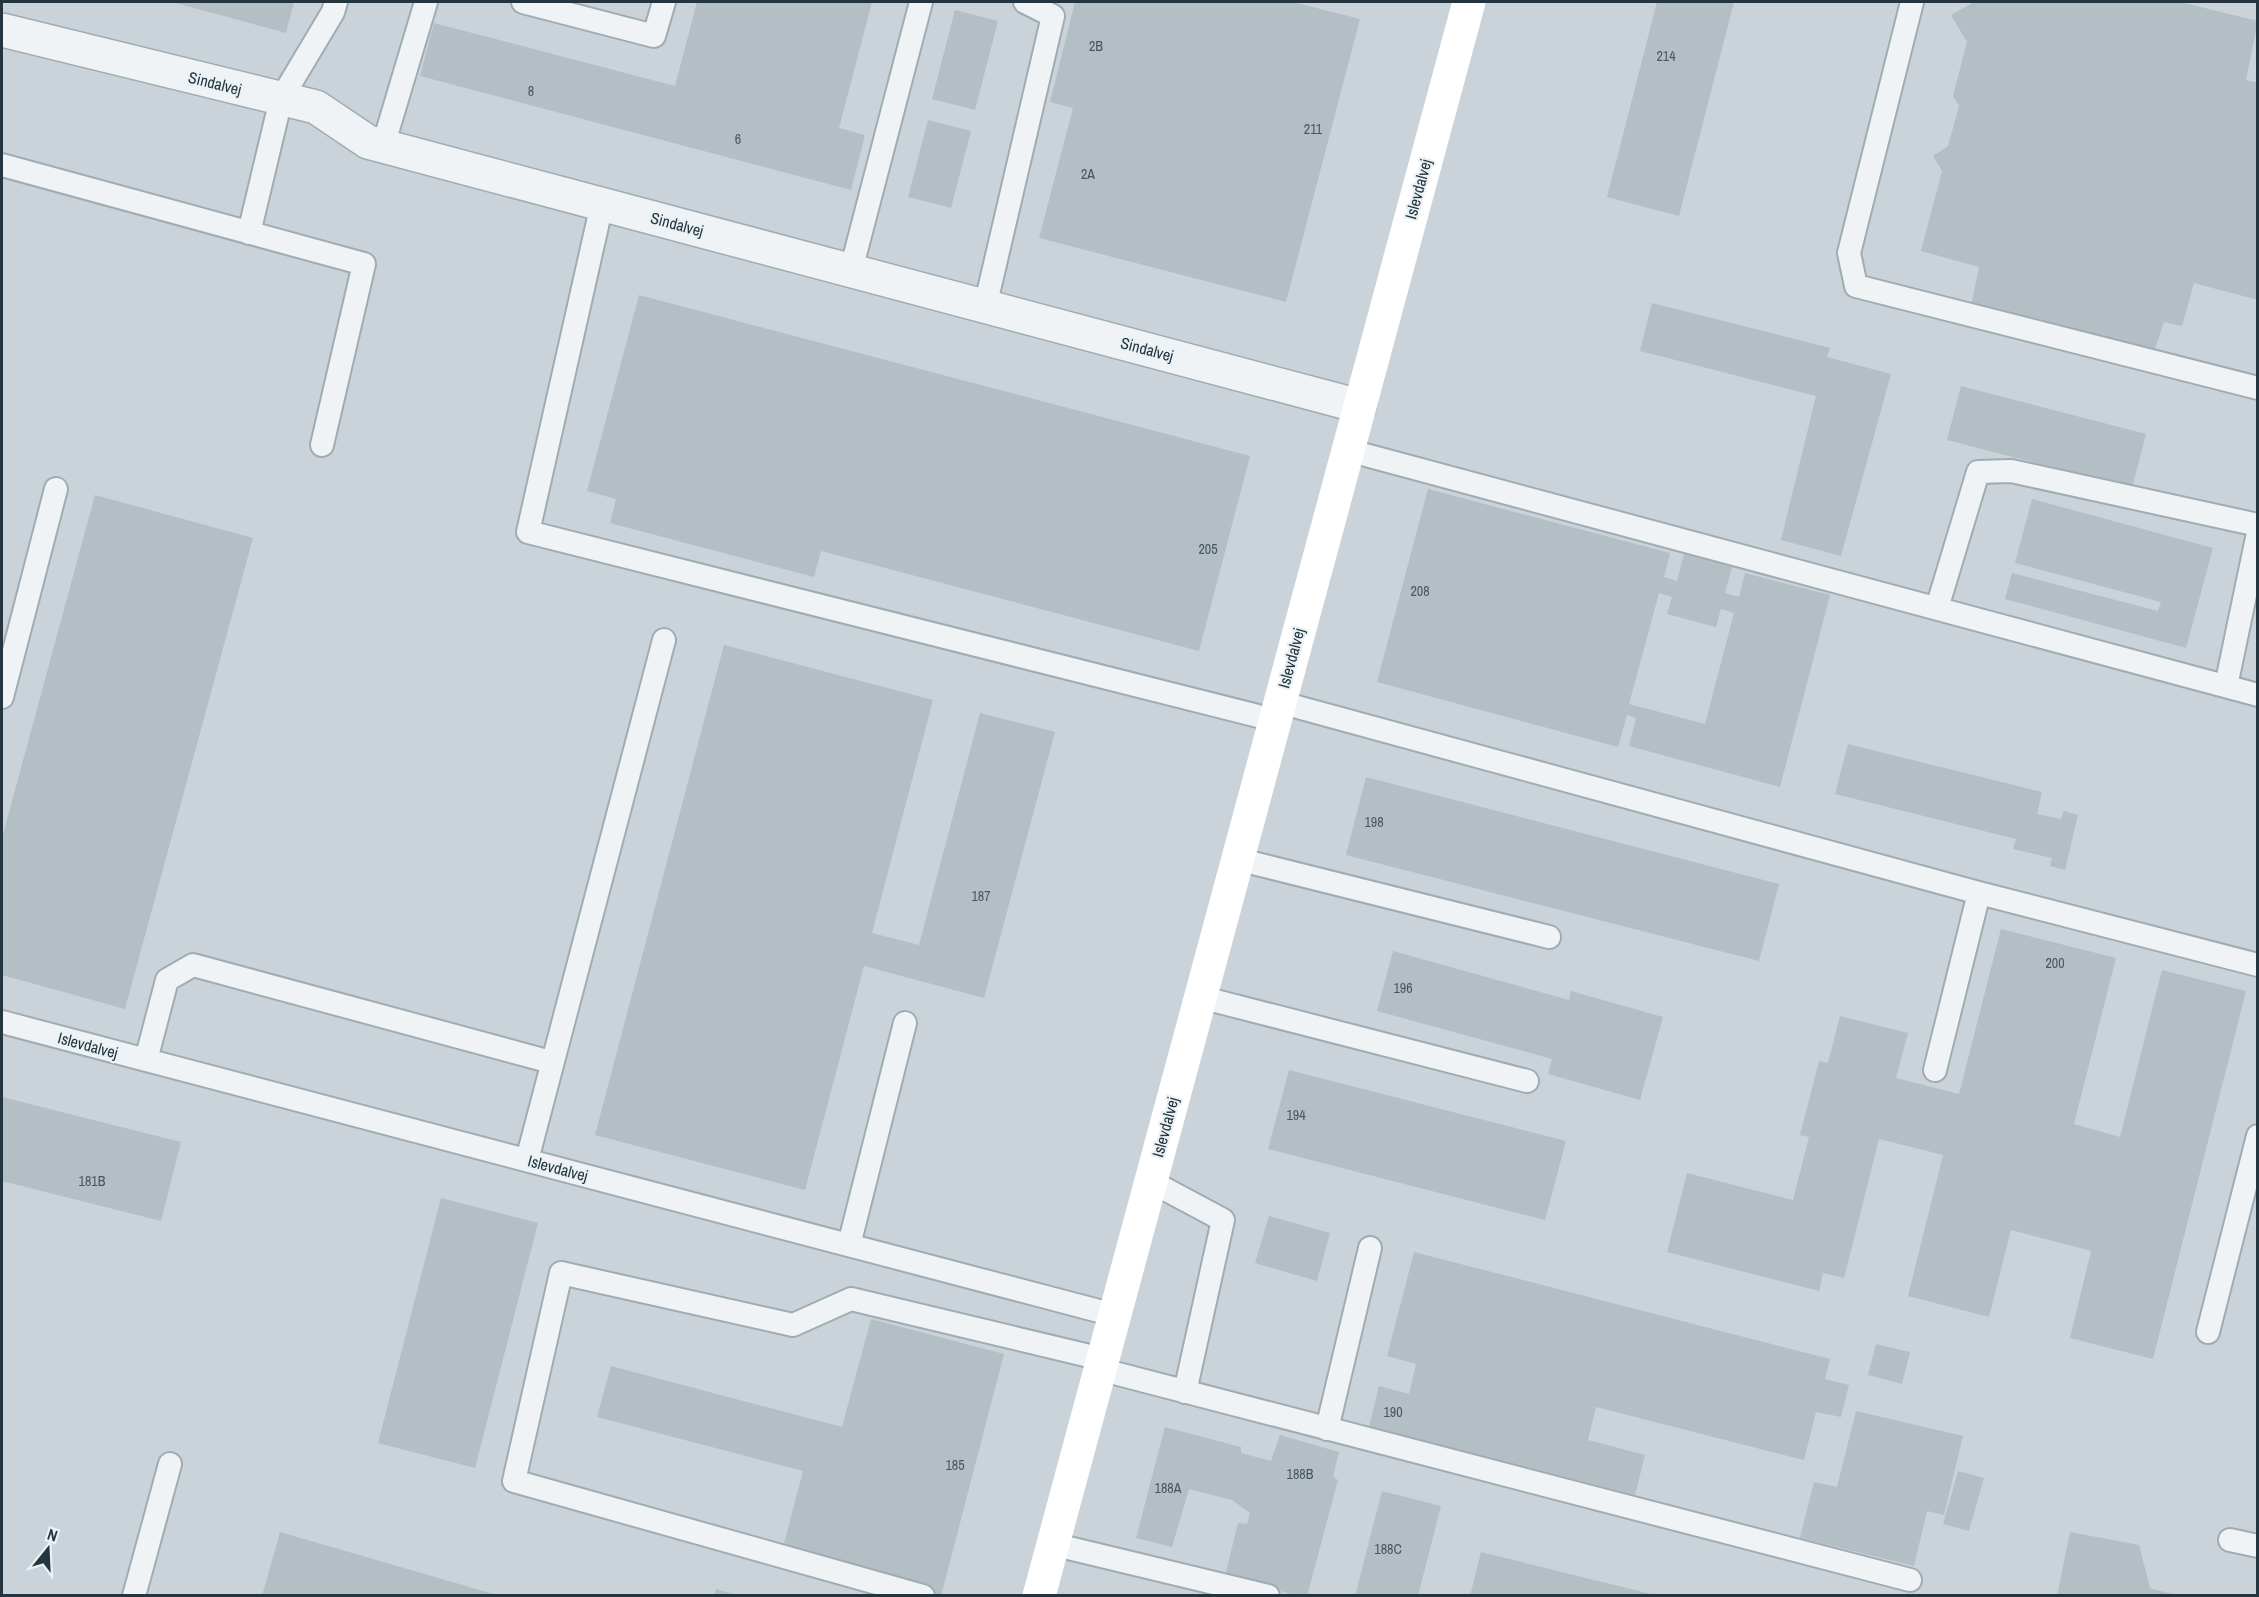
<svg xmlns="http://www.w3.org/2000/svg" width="2259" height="1597" font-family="'Archivo Narrow',sans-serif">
<rect width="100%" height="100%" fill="#dce4e8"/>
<path fill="#cad3da" d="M2,2h2255v1593h-2255z"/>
<path fill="#b3bec5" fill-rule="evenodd" d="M172,2h122l-8,31z
M697,2h175l-33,126 26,7 -14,55 -431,-114 14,-53 241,63z
M1075,2h218l67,17 -74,283 -247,-64 34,-130 -23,-6z
M1657,2h77l-55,214 -72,-19z
M1974,2h206l78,19 -12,59 12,3v217l-64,-17 -12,43 -18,-4 -9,27 -14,-4 -3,4 -167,-43 8,-39 -58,-16 21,-80 -9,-15 15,-10 11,-40 -6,-10 14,-54 -16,-27z
M955,10l43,11 -23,89 -43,-11z
M928,120l43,11 -20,77 -43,-11z
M639,295l611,161 -51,195 -378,-100 -7,26 -204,-54 6,-24 -29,-8z
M1652,303l178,45 -3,9 64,17 -50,182 -60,-16 35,-144 -176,-45z
M1961,386l185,48 -14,54 -185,-48z
M1428,489l242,64 -6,24 13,4 7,-27 48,13 -7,26 14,4 6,-24 85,22 -50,192 -151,-41 7,-28 -9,-3 -9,32 -241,-65zM1659,593l13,4 -5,17 49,13 5,-18 13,4 -29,111 -76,-20z
M95,495l158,43 -128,471 -123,-34v-137z
M2032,499l181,49 -27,100 -181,-49 7,-26 146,38 3,-9 -146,-39z
M724,645l209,55 -61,233 47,12 61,-232 75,19 -71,266 -120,-32 -59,224 -210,-55z
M1848,744l194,48 -5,22 24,5 3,-8 14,4 -13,55 -15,-4 2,-8 -39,-9 3,-10 -181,-45z
M1366,777l413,107 -20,77 -413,-106z
M2001,929l115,29 -42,166 46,13 42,-167 84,21 -93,368 -83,-21 21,-87 -80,-21 -22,87 -81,-21 35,-141 -64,-16 -35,139 -21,-5 -4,18 -152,-39 20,-79 106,27 16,-63 -9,-2 19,-74 9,2 12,-47 68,17 -12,45 63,16z
M1393,951l176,49 2,-9 92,26 -23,83 -92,-26 4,-15 -175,-48z
M1289,1070l277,71 -21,79 -277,-71z
M2,1097l179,45 -20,79 -159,-40z
M441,1198l97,25 -63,245 -97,-25z
M1269,1216l61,17 -13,48 -62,-18z
M1414,1252l416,107 -5,20 24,6 -8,32 -25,-5 -12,48 -208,-53 -8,33 57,15 -10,40 -266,-68 10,-41 30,8 7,-30 -29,-8z
M871,1319l133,35 -63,242 -160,-41 22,-84 -206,-54 14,-51 231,61z
M1876,1344l34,8 -8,32 -34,-9z
M1856,1411l107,25 -19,79 -17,-4 -13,55 -114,-28 14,-56 23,5z
M1165,1427l76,20v6l30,8 9,-26 59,17 -6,25 5,3 -31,116h-9l-73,-20 13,-53 9,1 3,-11 -18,-13 -43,-11 -17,58 -36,-9z
M1958,1471l26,7 -15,53 -26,-7z
M1382,1491l59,15 -23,90h-63z
M280,1532l217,63v1h-235z
M2070,1532l69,13 11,43 29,8h-122z
M1481,1552l174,43v1h-185z
M716,1589l20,6 -1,1h-21z"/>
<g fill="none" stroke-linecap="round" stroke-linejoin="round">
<defs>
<path id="lane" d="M523,2l131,34 10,-34
M1912,2l-63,251 7,33 402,102
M383,146l43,-144
M2,165l362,99 -42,181
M602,204l-74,328 746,188
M249,233l32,-134 52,-87 3,-10
M851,270l70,-268
M985,307l68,-291 -28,-14
M1347,450l911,245
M1937,608l41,-136 33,-1 247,54
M2226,686l32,-153
M2,697l54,-208
M1279,702l700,191 279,72
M1237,859l312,78
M1200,997l327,84
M2,1022l1112,293
M146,1060l21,-80 26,-15 358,97
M1935,1070l44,-177
M527,1160l137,-520
M1150,1181l73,39 -38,172
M849,1245l56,-222
M2208,1332l50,-196
M1099,1369l811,211
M1327,1429l43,-181
M2230,1540l28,6
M1052,1544l216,52
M134,1596l36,-132
M923,1596l-409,-115 47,-208 232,52 58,-26 251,60"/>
<path id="street" d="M2,30l314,77 52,35 991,264"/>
</defs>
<use href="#lane" stroke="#a1acb2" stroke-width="26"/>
<use href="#street" stroke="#a1acb2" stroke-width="36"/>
<use href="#lane" stroke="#eff3f6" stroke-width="22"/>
<use href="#street" stroke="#eff3f6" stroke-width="33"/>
<path stroke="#fff" stroke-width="33" d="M1039,1596l430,-1594"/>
</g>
<g text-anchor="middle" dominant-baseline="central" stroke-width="4.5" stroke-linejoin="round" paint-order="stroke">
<g font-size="14" fill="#485760">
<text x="1096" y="46">2B</text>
<text x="1666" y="56">214</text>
<text x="531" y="91">8</text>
<text x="1313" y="129">211</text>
<text x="738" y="139">6</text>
<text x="1088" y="174">2A</text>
<text x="1208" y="549">205</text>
<text x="1420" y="591">208</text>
<text x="1374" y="822">198</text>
<text x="981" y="896">187</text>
<text x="2055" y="963">200</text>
<text x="1403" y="988">196</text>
<text x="1296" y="1115">194</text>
<text x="92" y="1181">181B</text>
<text x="1393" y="1412">190</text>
<text x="955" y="1465">185</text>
<text x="1300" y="1474">188B</text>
<text x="1168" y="1488">188A</text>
<text x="1388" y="1549">188C</text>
</g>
<g font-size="16" fill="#24353f" stroke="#ebf2f5">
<text transform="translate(215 83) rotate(14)">Sindalvej</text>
<text transform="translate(1418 189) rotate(-75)">Islevdalvej</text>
<text transform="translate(677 224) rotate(15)">Sindalvej</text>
<text transform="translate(1147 349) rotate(15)">Sindalvej</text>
<text transform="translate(1291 658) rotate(-75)">Islevdalvej</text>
<text transform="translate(88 1045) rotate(15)">Islevdalvej</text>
<text transform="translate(1165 1127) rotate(-75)">Islevdalvej</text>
<text transform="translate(558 1168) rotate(15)">Islevdalvej</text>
</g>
</g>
<rect width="2259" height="1597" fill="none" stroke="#24353f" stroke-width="6"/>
<g transform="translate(48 1549) rotate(18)" stroke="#ebf2f5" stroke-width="4.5" paint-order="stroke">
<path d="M0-4.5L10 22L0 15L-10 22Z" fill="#24353f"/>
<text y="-9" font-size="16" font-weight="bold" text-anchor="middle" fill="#24353f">N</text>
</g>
</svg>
